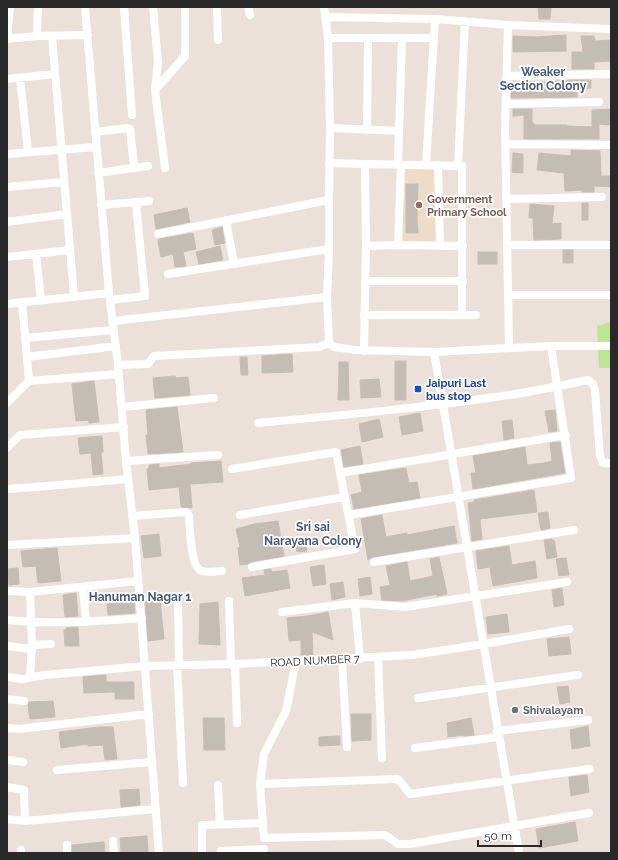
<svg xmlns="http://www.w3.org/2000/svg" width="618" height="860" font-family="Raleway,sans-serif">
<rect width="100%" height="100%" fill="#ece1da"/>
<path fill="#efdcc8" d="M404,169h31l2,73 -35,-1z"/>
<path fill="#bde694" d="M611,322v46h-12l-2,-42z"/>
<path fill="#c4bdb6" stroke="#c8bdb4" d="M538,7h13l-1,12h-11z
M566,35v16l-53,1v-16l23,1z
M581,36h13l1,5 16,-1v21l-17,1v7h-22v-17h11z
M572,80h19v8l-14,1v8l-66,1 1,-16h33z
M513,109h19v14h2v2h33v1l25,1v-17l19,-1v16l-12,-1v15h-75v-24l-11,1z
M571,150l29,1 1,25h10v11l-17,-1v6h-12v-2l-17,1 -1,-18 -27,-3 2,-17 32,3z
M513,153l10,1v19l-11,-1z
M406,184h12l-1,35 1,14h-12z
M582,203h6v17h-6z
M530,204l24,2 -2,18 9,-1v16l-27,1 -1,-22h-4z
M187,208l3,14 -34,7 -2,-14z
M222,227l3,16 -10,2 -3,-15z
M193,233l3,16 -13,3 3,14 -11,1 -2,-13 -12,3 -3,-16 1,-2z
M220,246l3,14 -24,4 -3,-12z
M563,250h10v13h-10z
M478,252h19v12h-19z
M292,354l1,18 -31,1v-17z
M240,357h7l1,18h-7z
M395,361h11v39h-11z
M339,362h9l1,38h-11z
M175,376l1,2 12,-1 2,18 -35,3 -2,-20z
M379,379l2,18 -20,1 -1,-18z
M94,381l5,41 -10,1 -1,-3 -12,1 -4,-37z
M177,407l6,45 -35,2 -2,-19h2l-2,-25z
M555,410l2,21 -8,1 -4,-21z
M420,413l3,18 -21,4 -3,-18z
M379,419l4,18 -21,5 -3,-18z
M512,420l2,18 -10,2 -2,-19z
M102,436l1,16h-2l2,22 -10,1 -2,-22 -11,1 -2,-16z
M560,442l5,31 -92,16 -2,-16h5l-3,-17 52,-9 2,18 17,-2 8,-2 -2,-18z
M360,446l3,18 -19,3 -3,-17z
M221,461l2,21 -33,2 2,24 -11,-1 -2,-20 -30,3 -2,-21 2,-1v-3l10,-1v4l32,-4v-1z
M406,468l3,15 8,-1 3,16 -66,11 -3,-14 11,-3 -3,-17z
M534,490l3,22 -57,7 2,20 -10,2 -4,-38 6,-1v-2z
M548,512l2,16 -9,2 -3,-17z
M382,515l4,22 21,-4v2l47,-9 3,17 -84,14 -5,3 -7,-41z
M278,521l6,35 -33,6 -3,2 -8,1 -2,-17 2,-1 -4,-18 18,-5z
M159,534l2,22 -17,2 -3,-22z
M305,537l2,14 -10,1 -2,-13z
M552,539v2l2,-1 3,17 -10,2 -3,-19z
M509,546l3,19 23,-4 2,17 -44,8 -3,-19 -12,2 -2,-18z
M57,548l4,33 -23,2 -2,-17 -13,1 -2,-16z
M439,557l8,37 -10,2v-2l-35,7 -20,-1 -2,-13 10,-2 -4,-19 21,-4 3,19 23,-5 -3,-17z
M566,558l3,17 -10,1 -3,-17z
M324,565l2,19 -13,2 -3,-19z
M18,568l1,16 -10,1 -2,-16z
M271,569l1,3 15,-2 3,18 -45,8 -3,-18 23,-3 -1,-5z
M370,577l2,17 -12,2 -2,-17z
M343,582l2,15 -13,3 -2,-16z
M562,588l2,17 -10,2 -2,-17z
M76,593l2,23 -13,1 -2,-22z
M160,600l4,39 -16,2 -3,-39z
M132,601v2h2l1,10 -27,2 -1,-11z
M218,602l2,43 -21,-1 1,-40z
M328,612l5,28 -21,-8 1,23h-12v-15l-12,1 -2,-23 21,-2z
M507,614l2,18 -21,2 -2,-17z
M78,627l1,19h-14l-1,-16h2v-2z
M569,637l2,17 -22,2 -2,-17z
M106,675v7h28v17h-19v-7l-31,1 -1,-16z
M568,686l2,16 -10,2 -3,-17z
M53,701l2,16 -25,2 -2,-14 1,-3z
M351,714h20v26l-19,1z
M203,718h21l1,32h-21z
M471,718l3,17 -8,1 -9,-1v1l-9,1 -1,-14z
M588,726l2,20 -18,3 -2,-19z
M99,727h14l4,32 -12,1 -2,-15 -15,1v-2l-27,4 -2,-16z
M340,736v9l-21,1v-9z
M587,775l2,17 -18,4 -2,-19z
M139,789l1,16 -19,2 -1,-17z
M575,822l3,19 -39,7 -3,-19z
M147,836l1,17h-27l-1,-15z
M104,842l1,11h-33v-8z"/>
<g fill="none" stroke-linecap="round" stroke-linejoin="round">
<path stroke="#fff" stroke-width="8" d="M85,7l24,286 9,72 8,96 9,77 24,315
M124,7l8,108
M153,7l5,55 -3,28
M217,7l1,33
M248,7l2,8
M324,7l4,31 2,90 -1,72v49l-2,48 2,46 5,4 22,3 78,2 117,-6h60
M326,17l109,2 73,6 103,4
M508,25l-3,99 4,224
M37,36l1,-29
M52,36l22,260
M328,38h106
M7,39l30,-3 51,-1
M7,39l3,-32
M507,76l104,-2
M20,78l8,74
M7,79l48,-5
M506,104l93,-2
M330,128l69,3
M367,130l1,-92
M95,132l33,-4 2,1 4,36 -1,3 -35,5
M506,144l105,1
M7,154l89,-7
M329,163l36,1
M398,165l4,-127
M426,165l9,-146
M438,165l2,80
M133,168l15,-2
M165,168l-10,-78 30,-34v-49
M7,187l57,-5
M506,199l96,-2
M101,205l48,-4
M226,220l8,44
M7,222l60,-8
M158,234l171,-34
M398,245l3,-80
M508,245h103
M366,246l32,-1 65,1
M36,254l5,46
M7,257l63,-7
M168,274l161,-25
M365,281h98
M508,295h103
M110,300l35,-4 -9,-93
M7,304l102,-11
M364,315h98v-149h-4l7,-145
M462,315h14
M113,321l214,-24
M25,338l88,-8
M364,351l2,-105 -1,-82 93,2
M434,352l85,501
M27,357l89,-11
M118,365l30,-1 6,-8 165,-9 10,-4
M29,381l89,-7
M7,403l22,-22 -7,-79
M122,407l92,-9
M258,423c86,-8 173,-16 258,-29 24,-4 48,-9 72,-14l5,4 2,7 5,65 3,7h8
M7,448l13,-13 104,-8
M126,461l92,-6
M232,469l104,-17 4,21 226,-38
M7,489l41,-3 80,-7
M240,515l104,-18
M349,515l222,-37 -20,-132
M132,516l54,-4 3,3c1,11 1,53 13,56 6,2 14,0 20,0
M7,545l128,-7
M374,562l200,-32
M252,567l103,-18 -15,-76
M83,587l3,35
M7,591l23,1 108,-11
M30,592l2,53 -2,32
M178,601l1,64
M229,601l2,64
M355,603l5,56
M282,612l73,-9 50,4 162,-25
M7,620c45,5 90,1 135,-2
M32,645l19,-1
M7,646l25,3
M378,657l4,101
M342,660l5,87
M235,664l2,59
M177,665l6,118
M7,677l15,2 23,-4 100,-9 90,-2 177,-9 72,-11 85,-15
M418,698l160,-23
M7,699l17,2
M7,728l12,1 130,-15
M497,731l91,-11
M415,748l83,-11
M7,760l16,2
M57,770l95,-8
M260,784l4,-30 22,-43 10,-50
M218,785l2,40
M7,787l17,3 1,31
M7,819l18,2 12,-1 119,-11
M263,823l1,15 121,-3 13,9h12l179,-31
M113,841l1,12
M67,845v8
M21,850v3
M221,851l43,-2
M202,853v-28l61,-2 -3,-39 138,-5 12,15 180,-25"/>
</g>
<circle fill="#8d6e63" stroke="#fff" stroke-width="1.5" cx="419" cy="205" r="4"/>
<rect fill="#1a4fb4" stroke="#fff" stroke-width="1.5" x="414" y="385" width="8" height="8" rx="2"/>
<circle fill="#6b7280" stroke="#fff" stroke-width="1.5" cx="515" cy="710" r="4"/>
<g text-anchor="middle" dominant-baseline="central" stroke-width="3.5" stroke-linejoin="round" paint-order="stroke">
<g font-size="11" font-weight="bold" fill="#785e54" stroke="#fff" text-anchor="start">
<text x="427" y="199">Government<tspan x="427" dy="13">Primary School</tspan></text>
</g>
<g font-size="11" font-weight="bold" fill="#164399" stroke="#fff" text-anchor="start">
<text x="426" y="383">Jaipuri Last<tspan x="426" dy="13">bus stop</tspan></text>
</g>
<g font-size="11" fill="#292929" stroke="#fff">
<text transform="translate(315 661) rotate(-3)">ROAD NUMBER 7</text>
</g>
<g font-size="11" font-weight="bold" fill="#5b616d" stroke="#fff" text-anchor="start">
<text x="523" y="710">Shivalayam</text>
</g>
<g font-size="12" font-weight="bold" fill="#485a7c" stroke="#fff">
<text x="543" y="72">Weaker<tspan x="543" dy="14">Section Colony</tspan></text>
<text x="313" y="527">Sri sai<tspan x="313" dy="14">Narayana Colony</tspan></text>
<text x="140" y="597">Hanuman Nagar 1</text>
</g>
</g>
<rect width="618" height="860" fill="none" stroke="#292929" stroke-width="16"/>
<path d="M478 840v6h63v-6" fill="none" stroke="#292929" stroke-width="2"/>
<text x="484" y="840" font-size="12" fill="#292929" stroke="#ffffff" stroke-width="3" paint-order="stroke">50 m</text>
</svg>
